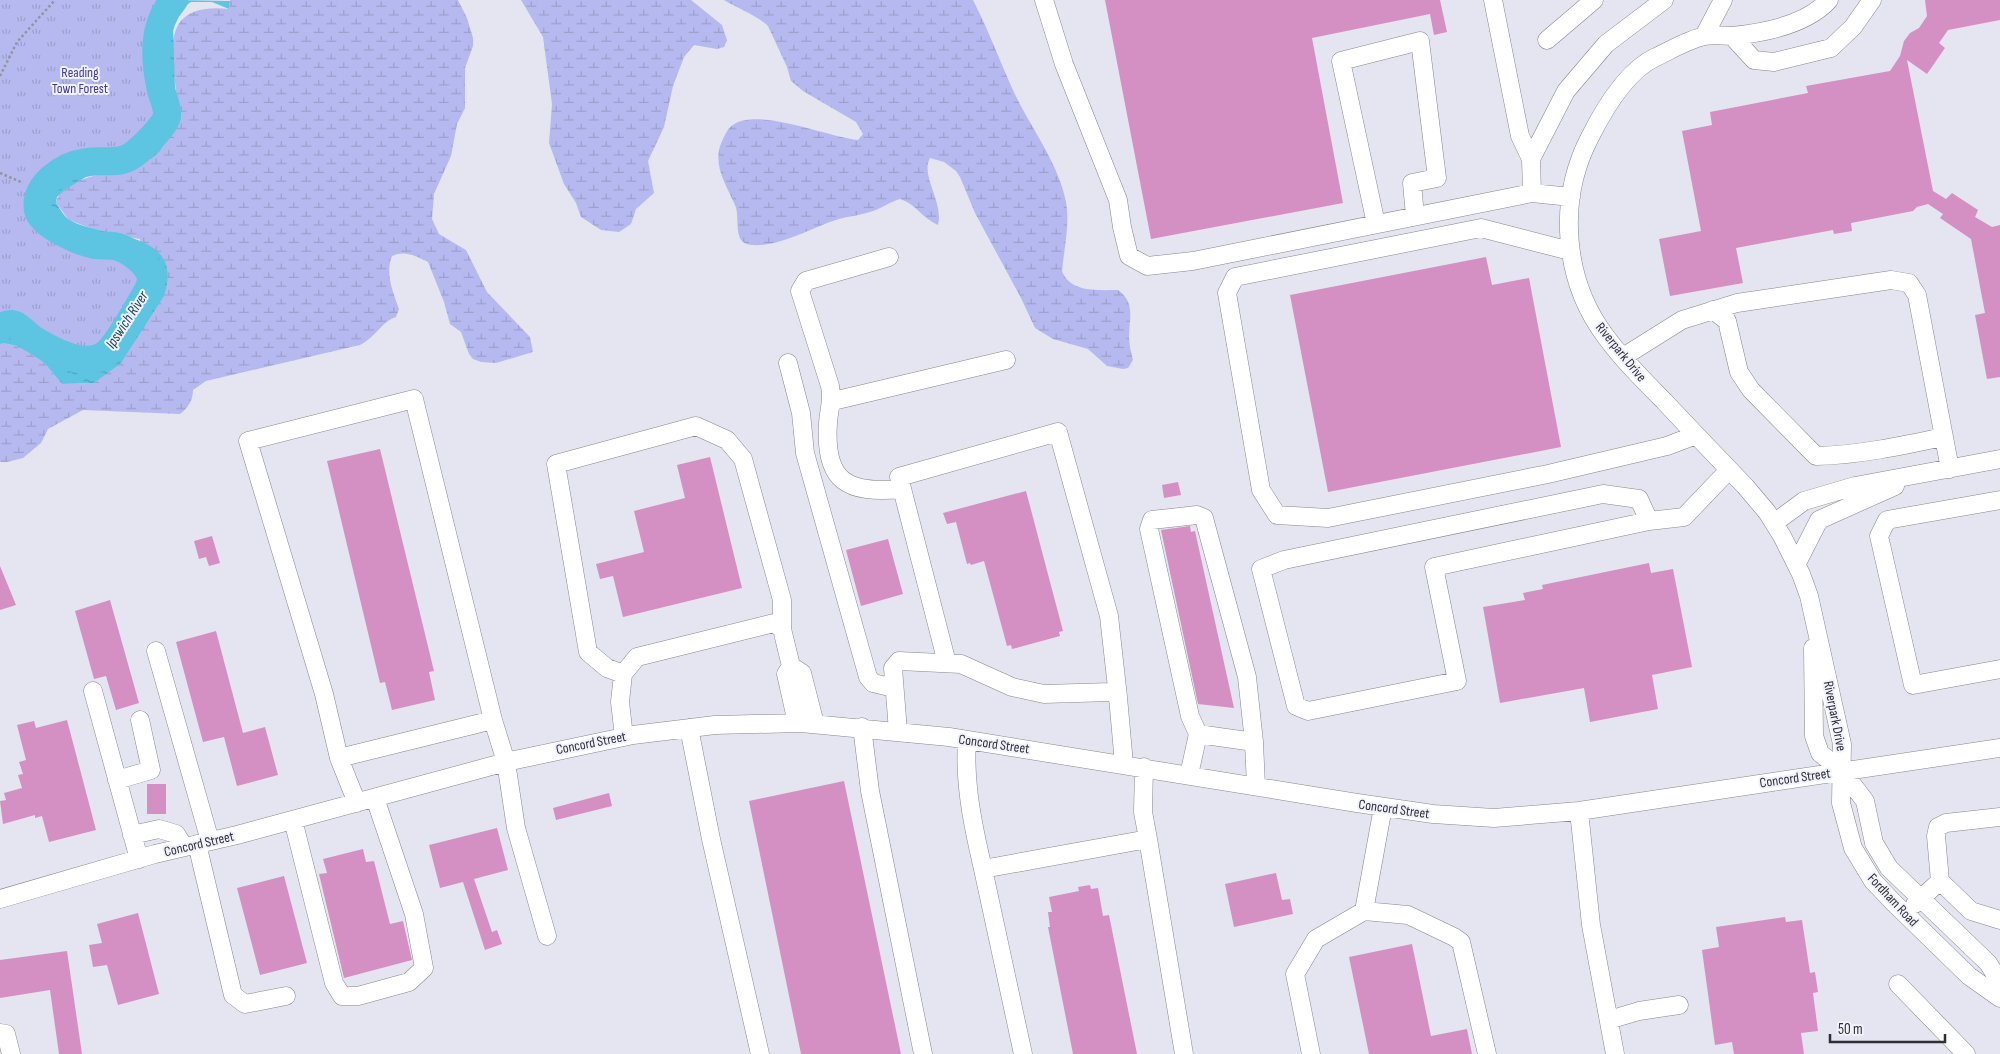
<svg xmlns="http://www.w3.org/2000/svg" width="2000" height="1054" font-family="'Sofia Sans Condensed',sans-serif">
<defs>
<pattern id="wetland-marsh" width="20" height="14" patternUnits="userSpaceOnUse" patternTransform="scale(1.25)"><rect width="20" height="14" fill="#b6b9ef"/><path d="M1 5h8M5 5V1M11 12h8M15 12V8" fill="none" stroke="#9d9fcd"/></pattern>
<pattern id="park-tufts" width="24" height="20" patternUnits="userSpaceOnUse" patternTransform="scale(1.25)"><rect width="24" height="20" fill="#b6b9ef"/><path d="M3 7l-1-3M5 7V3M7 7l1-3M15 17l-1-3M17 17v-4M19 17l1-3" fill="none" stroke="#9d9fcd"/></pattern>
<pattern id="water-ripples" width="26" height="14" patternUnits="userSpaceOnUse" patternTransform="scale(1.25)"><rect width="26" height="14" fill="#5dc4e2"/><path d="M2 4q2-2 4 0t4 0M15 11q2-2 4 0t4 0" fill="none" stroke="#4da0b8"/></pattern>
</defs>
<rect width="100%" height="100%" fill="#e4e5f0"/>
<path fill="url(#wetland-marsh)" d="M230,0h228l9,18 6,20v8l-8,22v40l-8,16 -6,32 -17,38 -2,25 7,15 27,16 21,42 43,45 3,15 -37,11 -15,-1 -8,-3 -4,-5 -8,-22 -11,-8 -6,-22 -16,-40c-12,-6 -23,-12 -36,-6 -7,18 1,36 7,53l-3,8c-15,5 -20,20 -36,28l-154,36 -13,9c0,10 -5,18 -13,24l-97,-4 -35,19 -7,14 -18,15 -16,4h-7v-118c12,-4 38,13 46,21 6,6 10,13 16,19l32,-1 53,-61 -7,-83 -37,-6 -34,-13 -13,-17c5,-25 50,-29 70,-35 10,-2 13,-9 25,-10 6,-9 23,-29 25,-39 7,-41 -33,-119 53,-110z
M521,0h170l31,25 5,15 -3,7 -7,2 -23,-4 -10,12 -11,29 -9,41 -16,34 6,32 -18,16 -5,15 -12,8 -18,-2 -20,-13 -5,-14 -12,-19 -15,-41 3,-39 -9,-67z
M724,0h249c15,29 26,59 39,88 17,38 46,73 54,114 4,22 -2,47 -4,69 8,22 37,19 56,19 18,13 11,28 11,47 0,7 2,16 4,23l-5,8 -5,1 -16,-3 -19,-17 -35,-10 -18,-11 -14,-30 -46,-85 -15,-36 -4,-6 -12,-9 -14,-4c-10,18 14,44 8,67 -15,-6 -22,-21 -38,-26 -10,3 -18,9 -27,12 -11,4 -23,5 -34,8 -27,8 -58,28 -87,26 -21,-1 -11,-27 -17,-40 -10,-23 -25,-43 -11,-68 2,-4 4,-9 9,-12 25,-18 95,12 125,15l5,-6 -7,-12 -53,-31 -12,-10 -4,-14 -19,-41c-10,-10 -31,-18 -44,-26z"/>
<path fill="url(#park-tufts)" d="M0,0h174c-22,25 -21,62 -13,92 3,8 8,18 6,26 -3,11 -11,12 -18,19 -24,27 -28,26 -64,25l-48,39 57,44 21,1 17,7 16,19 3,8c-5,16 -15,30 -25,44 -5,9 -11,23 -19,29 -26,20 -69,-9 -88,-26l-19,1z"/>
<path fill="url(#water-ripples)" d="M174,0l56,1 -1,8 -17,-7h-21l-7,5 -11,18 3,96 -16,30 -9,8h-10l-12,9 -43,9 -20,12 -9,8 -1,6c4,6 9,15 15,18 38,19 114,9 93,75l-43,67 -27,20 -32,1c-6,-6 -10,-13 -16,-19 -8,-8 -34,-25 -46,-21v-16c3,-2 7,-4 11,-4 9,1 14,10 22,15 18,11 55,32 75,13 13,-13 30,-45 40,-62 1,-3 3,-7 3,-11 -1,-15 -24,-31 -37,-33 -7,-1 -13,0 -19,-1 -15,-3 -53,-19 -57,-35 -5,-25 26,-45 48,-48 22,-3 34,5 53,-12 6,-6 28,-27 28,-34 1,-9 -4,-18 -6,-26 -7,-30 -9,-65 13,-90z"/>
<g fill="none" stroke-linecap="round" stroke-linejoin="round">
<path stroke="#5dc4e2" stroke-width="28" d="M0,328c3,-2 7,-4 11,-4 9,1 14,10 22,15 18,11 55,32 75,13 13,-13 30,-45 40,-62 1,-3 3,-7 3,-11 -1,-15 -24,-31 -37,-33 -7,-1 -13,0 -19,-1 -15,-3 -53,-19 -57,-35 -5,-25 26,-45 48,-48 22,-3 35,5 53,-12 7,-6 28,-27 28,-34 1,-9 -4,-18 -6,-26 -7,-31 -9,-65 13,-90"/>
</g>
<path fill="#d490c2" d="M1105,0h335l7,32 -13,3 -4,-21 -118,24 31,165 -192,36z
M1925,0h75v20l-52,10 -9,13 6,5 -18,26 -20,-14 26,131 13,8 6,-6 26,17 -3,7 17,10 8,-2v152l-13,2 -12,-64 10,-2 -14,-74 -31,-21 3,-4 -15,-10 -11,3 -4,4 -62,12 1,8 -18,3 -1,-4 -97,18 7,35 -73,13 -11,-57 42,-8 -19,-100 30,-6 -2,-13 98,-19 -2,-7 84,-15 10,-15 4,-15 6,-8 9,-5 8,-12z
M1486,257l6,28 37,-7 32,169 -233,45 -38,-197z
M380,449l54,222 -5,1 6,28 -43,10 -7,-28 -5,1 -53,-222z
M710,457l32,131 -119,29 -10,-41 -13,3 -4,-15 48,-12 -10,-41 51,-13 -8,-33z
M1178,482l3,13 -17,3 -2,-13z
M1026,491l37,140 -4,1 1,4 -48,13 -1,-4 -4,1 -23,-85 -13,4 -1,-2 -3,1 -11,-42 -9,2 -4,-11z
M1190,526l1,6 4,-1 39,177 -36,-4 -37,-174z
M212,536l8,27 -11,3 -3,-9 -7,2 -5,-18z
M888,539l15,55 -42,12 -15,-56z
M1649,563l2,10 22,-4 19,98 -40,8 6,34 -68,13 -6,-34 -84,15 -17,-96 42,-7 -2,-7 20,-4 -1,-4z
M0,566l16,39 -16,5z
M110,600l29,103 -23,7 -10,-34 -12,3 -19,-68z
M216,631l27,102 22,-6 13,48 -41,11 -13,-49 -21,5 -27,-100z
M67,720l29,110 -47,12 -7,-26 -7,2v-3l-32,9 -3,-23 6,-1 -2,-7 18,-5 -4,-13 5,-1 -4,-12 7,-2 -9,-35 17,-4 2,7z
M844,781l57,273h-100l-52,-253z
M147,784h19v30h-19z
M609,793l3,13 -56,14 -3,-12z
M497,828l11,42 -34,9 18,53 5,-2 5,14 -17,6 -22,-68 -23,6 -11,-43z
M363,849l3,13 8,-1 16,63 13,-3 9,39 -68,18 -25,-104 8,-1 -4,-14z
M1276,873l6,27 8,-1 3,15 -59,13 -9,-43z
M284,876l23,87 -47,12 -23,-87z
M1090,885l1,4 7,-1 5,28 6,-1 28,139h-64l-25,-127h2l-2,-15h4l-3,-15 30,-6 -1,-4z
M138,913l21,81 -41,11 -11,-40 -14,2 -4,-22 13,-2 -5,-19z
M1785,917l1,5 16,-2 8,53 5,-1 3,20 -5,1 5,38 -17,2 3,21h-70l-2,-12 -17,3 -13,-95 17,-3 -3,-20z
M1412,944l19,92 36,-7 5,25h-103l-20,-97z
M67,951l15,103h-23l-9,-64 -50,8v-38z"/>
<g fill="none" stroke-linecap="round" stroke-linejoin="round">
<defs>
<path id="minor" d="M1044,0l20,64 54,136 4,27 7,29 18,10 46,-5 339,-68
M1493,0l27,136 11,23
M1829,0c-23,25 -65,33 -98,36 -8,0 -18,-2 -26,0 -16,3 -34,14 -49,21 -30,14 -52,52 -66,80 -33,63 -27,143 16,200 17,23 38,44 58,64 27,29 54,57 81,85l22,26 15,24 19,38 8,22 33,148 -1,59 12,45 20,33 20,21 76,74 31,22
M1704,36l19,-36
M1732,36l22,24 20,2 57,-14 22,-21 19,-27
M1547,40l47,-40
M1571,197l-39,-4 -1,-34 35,-68 40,-47 58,-44
M1376,224l-35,-163 79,-20 17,137 -25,5 3,33
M1570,251l-89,-23 -246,49 -8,16 34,197 16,25 51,3 220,-44 119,-28 29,-11
M889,257l-83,24 -6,10 30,95c3,17 -1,21 -2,37 -4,59 19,71 74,66
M1713,310l14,11 12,51 12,18 65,66c43,-1 85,-10 127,-19
M1623,357l59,-37 55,-17 154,-23 18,3 8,12 33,174
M788,363l13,50 4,40 63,224 5,6 21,5
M833,401l173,-41
M2000,500l-113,20 -8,16 34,149 87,-16
M1649,521l-215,46 23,114 -149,30 -12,-5 -35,-137 23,-9 319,-66 36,5 10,22 35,-4 45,-47
M1774,523l30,-22 51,-15 145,-27
M1797,563l22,-43 76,-34
M1813,648l1,88 6,17 22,18 23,30 9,42 15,25 99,95 12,19
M156,651l54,190
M947,663l-48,-186 159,-45 51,184 9,81
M623,674l-16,-6 -19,-16 -32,-188 140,-38 31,14 16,19 39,141v29
M93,691l46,168
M797,723l-11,-49 5,-8 11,7 13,51
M862,727l8,64 53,263
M689,728l22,111 49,215
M898,731l-5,-63 6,-7 62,3 51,23 32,7 67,-2 7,5 6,67
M1198,734l-8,-18 -41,-187 3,-9 45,-5 7,3 43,159 7,65
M624,737l-4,-35 3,-28 14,-17 137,-34 8,6 9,37
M967,740c-3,44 6,86 16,129l165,-30 -5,-27 1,-45
M339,758l-15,-64 -76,-253 166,-42 79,321
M1189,775l9,-41 56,8 2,44
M117,780l34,-10 -11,-50
M357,803l-18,-45 154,-38 13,42 10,66 31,108
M1579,811l12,114 24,129
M293,820l41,163 8,13h16l51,-14 15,-14 -10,-54 -39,-116
M132,835l27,-6 17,5 8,13
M1148,839l36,215
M197,844l36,151 12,9 41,-8
M983,869l40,185
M1940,881l31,30 29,9
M0,899l155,-45 82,-19 269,-73 127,-27 82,-10 86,-2 148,14 408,66 76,11 61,4 85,-7 421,-63
M1915,904l25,-23 -4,-45 2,-9 8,-4 54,-6
M1364,911l19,-104
M1898,984l68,70
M1609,1020l30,-9 40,-6
M0,1033l6,1 5,20
M1311,1054l-16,-80 21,-35 48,-28 44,4 46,22 7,5 26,112"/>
</defs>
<use href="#minor" stroke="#858690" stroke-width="19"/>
<path stroke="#93949c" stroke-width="2.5" stroke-dasharray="2.5 2.5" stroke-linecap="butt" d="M0,76l17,-34 38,-42
M0,173l23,10"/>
<use href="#minor" stroke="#fff" stroke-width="18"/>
</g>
<g text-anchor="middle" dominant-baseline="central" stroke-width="4" stroke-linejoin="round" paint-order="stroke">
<g font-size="14" fill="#423c90" stroke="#f1f2fd">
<text x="80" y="72">Reading<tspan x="80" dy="16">Town Forest</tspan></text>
</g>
<g font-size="14" fill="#2e2f33" stroke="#f1f2fd">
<text transform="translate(1621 352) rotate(51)">Riverpark Drive</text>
<text transform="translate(1835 716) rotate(79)">Riverpark Drive</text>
<text transform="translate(591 743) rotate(-11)">Concord Street</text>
<text transform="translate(994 744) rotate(8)">Concord Street</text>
<text transform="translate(1795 778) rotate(-8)">Concord Street</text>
<text transform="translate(1394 809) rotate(8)">Concord Street</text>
<text transform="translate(199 844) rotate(-13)">Concord Street</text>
<text transform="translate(1893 900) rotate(47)">Fordham Road</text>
</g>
<g font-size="15" font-style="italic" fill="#174551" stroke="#f1f2fd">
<text transform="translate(127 320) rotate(-57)">Ipswich River</text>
</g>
</g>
<path d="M1830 1034v8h115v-8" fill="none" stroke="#2e2f33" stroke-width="2.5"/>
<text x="1838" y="1034" font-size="15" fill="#2e2f33" stroke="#f1f2fd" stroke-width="4" paint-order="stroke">50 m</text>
</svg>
